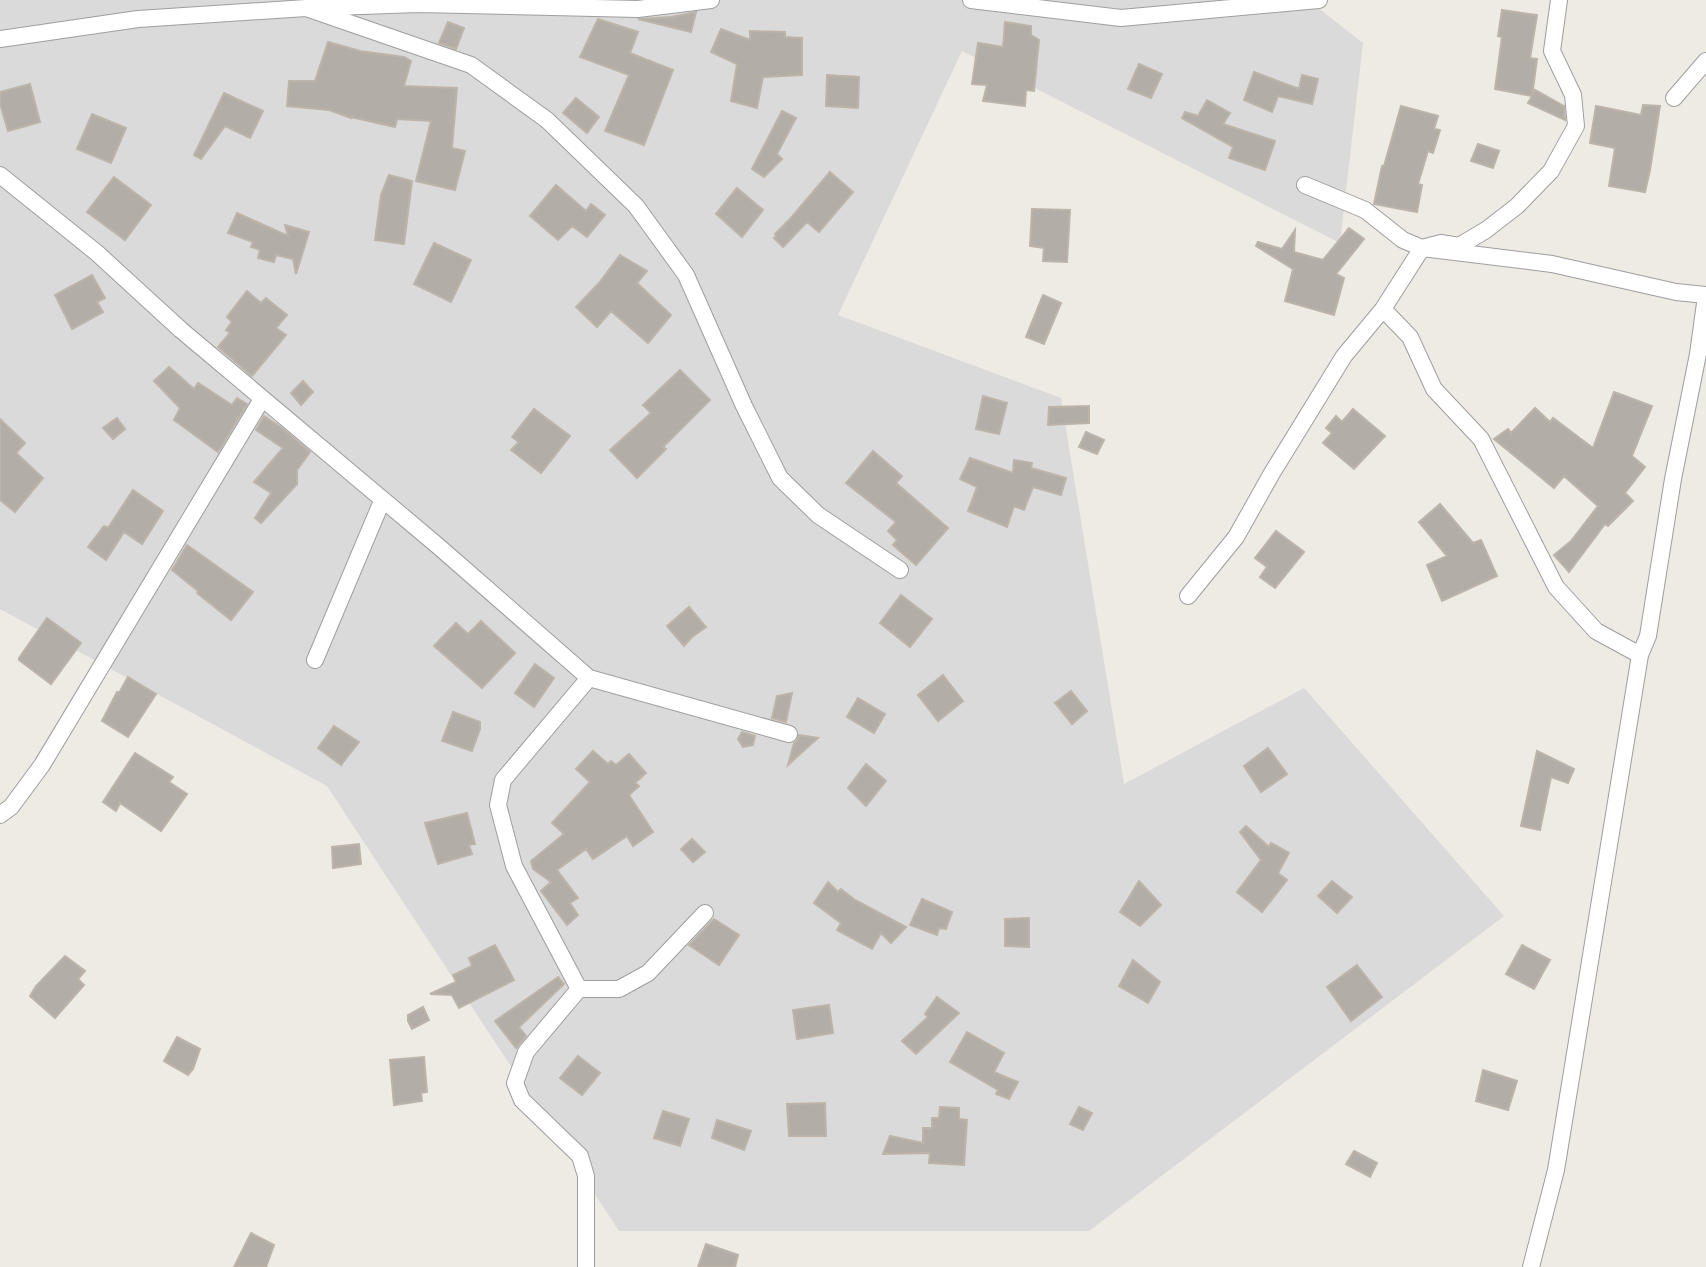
<svg xmlns="http://www.w3.org/2000/svg" width="1706" height="1267" font-family="Mulish,sans-serif">
<rect width="100%" height="100%" fill="#edebe4"/>
<path fill="#dbdada" d="M0,0h1308l55,43 -23,200 -378,-192 -124,264 223,83 63,386 180,-96 200,228 -415,315h-470l-292,-445 -327,-177z"/>
<path fill="#b2ada7" stroke="#bdb4a9" stroke-width="2" d="M1502,10l35,5 -7,43 7,1 -5,37 3,-6 29,16 1,14 -37,-17 4,-7 -37,-7 7,-52 -4,-1z
M696,12l-5,20 -53,-13 33,-2z
M598,19l40,13 -8,21 43,17 -29,75 -39,-14 24,-56 -49,-18z
M448,22l16,6 -8,21 -17,-6z
M1005,22l26,4v9l8,5 -5,51 -8,-1 -1,16 -42,-5 4,-16 -15,-1 6,-41 25,4z
M721,29l29,11v-9l35,1v5l17,1v37l-39,2 -6,31 -26,-7 6,-37 -26,-12z
M328,42l32,9 44,6 7,4 -7,25 53,2 -5,60 13,3 -10,39 -39,-9 15,-60 -34,-2 -2,8 -44,-10v1l-22,-8 -42,-4 2,-25h26z
M1139,64l23,10 -11,24 -23,-9z
M1254,72l45,17 3,-14 16,4 -6,25 -34,-8 -6,16 -28,-12z
M827,75l32,2 -1,31 -32,-2z
M30,84l10,38 -32,9 -8,-28v-11z
M224,93l39,18 -13,27 -25,-12 -24,33 -7,-4z
M576,98l23,19 -12,16 -24,-20z
M1207,100l23,13 -7,11 52,17 -10,29 -36,-12 4,-11 -51,-29 3,-6 13,4z
M1643,105l17,1 -10,64 -5,22 -36,-6 6,-38 -25,-5 6,-37 45,9z
M1401,106l37,10 -4,13 6,1 -7,23 -5,-2 -10,33 4,1 -5,27 -43,-8 8,-38h2z
M782,111l14,7 -19,36 5,5 -18,18 -12,-8z
M92,114l34,14 -15,35 -34,-14z
M1478,144l21,7 -6,17 -22,-7z
M830,172l23,20 -34,40 -12,-10 -24,25 -9,-9 2,-2 -1,-2 15,-15z
M389,175l23,6 -8,63 -29,-4 6,-45z
M114,177l37,28 -26,35 -38,-28z
M556,185l30,26 5,-7 14,11 -18,22 -15,-11 -14,14 -28,-24z
M737,188l26,22 -21,27 -26,-23z
M1032,209l38,1 -3,52 -24,-1 1,-13 -14,-2z
M237,213l51,23 -3,-11 24,7 -13,42 -3,-15 -17,-4 -2,7 -16,-4 2,-8 -9,-3 2,-5 -25,-9z
M1349,228l15,11 -28,35 8,4 -10,37 -49,-14 8,-32 -37,-23 2,-4 24,7 13,-19 -1,22 29,8z
M434,243l37,17 -20,42 -37,-18z
M620,255l27,16 -10,12 34,32 -23,28 -37,-32 -14,16 -21,-20 23,-24z
M92,275l13,23 -8,4 6,10 -31,17 -17,-34z
M247,291l14,12 5,-5 21,17 -11,13 10,7 -34,41 -34,-29 12,-14 -4,-3 6,-8 -5,-5z
M1043,295l18,8 -17,41 -18,-7z
M169,367l25,22 4,-6 34,22 5,-7 10,6 -29,48 -44,-32 6,-12 -26,-27z
M680,370l30,30 -47,47 3,2 -29,29 -27,-28 41,-37 -8,-8z
M303,381l10,11 -12,13 -10,-12z
M1614,392l38,14 -20,50 13,11 -20,26 8,8 -25,25 -3,-2 -36,48 -15,-17 17,-14 27,-35 -34,-30 -10,12 -60,-49 14,-10 3,4 24,-25 15,14 3,-4 40,30z
M983,396l24,7 -8,31 -23,-5z
M1089,406v17l-41,2 1,-18z
M534,409l36,27 -29,37 -30,-23 8,-8 -7,-5z
M1353,409l32,27 -31,33 -31,-26 9,-10 -6,-5 10,-12 6,6z
M264,416l18,12 28,24 -13,18v14l-36,39 -6,-5 16,-25 -17,-11 29,-34 -27,-18z
M117,418l8,11 -12,10 -10,-11z
M0,419l25,24 -9,10 27,25 -28,34 -15,-12z
M1086,432l18,8 -7,14 -18,-7z
M873,451l29,25 -6,7 52,45 -32,37 -23,-20 4,-5 -9,-9 8,-9 -50,-39z
M970,458l43,15 1,-13 18,3 -1,5 35,10 -5,17 -28,-8 -9,23 -10,-4 -7,21 -39,-16 9,-24 -17,-8z
M133,490l30,21 -21,33 -18,-12 -18,28 -18,-13 16,-21 4,2z
M1440,504l33,39 8,-3 16,36 -55,25 -15,-36 20,-9 -28,-34z
M1276,531l28,21 -29,36 -15,-11 7,-10 -12,-9z
M187,545l66,47 -22,28 -34,-27 1,-2 -26,-21z
M901,595l31,24 -22,28 -30,-24z
M689,607l17,20 -14,10 -8,9 -17,-20z
M47,618l34,25 -30,41 -32,-24v-2z
M481,621l34,32 -33,35 -48,-42 22,-23 12,11z
M535,664l19,14 -20,29 -19,-14z
M943,675l20,26 -25,20 -20,-26z
M128,677l28,17 -28,43 -26,-16 15,-29 2,1z
M1071,691l16,20 -15,13 -17,-21z
M792,693l-6,29 -14,-4 5,-22z
M858,698l27,16 -11,19 -27,-16z
M453,712l27,10v7l-8,22 -30,-10z
M334,726l25,16 -18,23 -23,-17z
M742,732l13,4 -2,9 -10,2 -5,-8z
M799,735l19,3 -30,27 6,-22 3,-2z
M1268,748l19,26 -26,18 -17,-26z
M593,751l15,13 3,-3 5,4 13,-11 17,19 -11,10 4,3 -10,9 24,37 -20,14 -6,-10 -34,23 -7,-10 -29,21 21,28 -8,5 8,12 -11,10 -26,-34 10,-9 -18,-13 -2,-8 33,-27 -12,-11 38,-41 -14,-13z
M1537,751l37,18 -6,14 -17,-6 -11,53 -19,-4z
M135,753l38,24 -4,5 18,12 -26,37 -41,-28 -4,8 -13,-9z
M866,764l20,17 -20,25 -18,-18z
M467,813l8,31 -6,1 3,9 -34,10 -13,-41z
M1246,826l23,21 2,-4 18,10 -11,20 9,7 -25,32 -25,-20 24,-32 -21,-28z
M692,839l13,13 -12,10 -12,-13z
M359,844l2,20 -28,4 -1,-21z
M1139,881l22,24 -21,21 -20,-14z
M1332,881l20,16 -15,16 -19,-17z
M828,882l10,10 3,-3 14,11 51,27 -15,16 -10,-10 -9,16 -35,-19 4,-7 -27,-20z
M922,899l30,13 -6,17 -7,-1 -2,7 -27,-10z
M1029,918v29l-24,-1v-27z
M714,919l25,16 -20,30 -30,-20z
M495,945l19,35 -55,28 -7,-13 -22,-1 26,-12 -3,-7 19,-9 -3,-8z
M1522,945l28,15 -16,29 -28,-15z
M65,956l20,15 -7,8 6,6 -29,33 -25,-22 6,-10z
M1133,960l27,22 -12,21 -29,-17z
M1357,965l25,32 -31,24 -24,-34z
M558,977l6,7 -45,43 7,9 -10,12 -21,-27z
M937,997l22,16 -43,41 -14,-13 26,-24 -3,-3z
M829,1005l4,28 -36,6 -4,-29z
M423,1007l6,13 -17,9 -4,-8v-6z
M967,1032l37,21 -10,19 24,10 -9,17 -13,-5 2,-4 -48,-28z
M177,1037l23,12 -7,20 -5,6 -24,-14z
M578,1056l22,17 -18,22 -22,-17z
M424,1057l3,35 -6,1 1,8 -28,4 -4,-45z
M1483,1070l34,11 -9,29 -32,-9z
M825,1103l1,33h-37l-2,-32z
M940,1107l19,1v11l8,1 -3,45 -35,-2 1,-10 -47,1 7,-18 33,7v-15h9v-10h7z
M1079,1107l13,6 -9,17 -13,-6z
M663,1111l26,8 -9,27 -26,-8z
M717,1120l34,11 -7,19 -32,-12z
M1354,1151l23,12 -7,14 -24,-13z
M251,1233l23,12 -8,22h-32z
M706,1244l32,11 -3,12h-37z"/>
<g fill="none" stroke-linecap="round" stroke-linejoin="round">
<defs>
<path id="street" d="M971,0l150,18 198,-18
M306,8l165,57 76,55 89,86 50,69 58,131 36,72 38,37 82,55
M0,39l138,-20 168,-11 112,-4 220,5 73,-9
M1674,98l32,-37
M0,175l97,78 84,77 257,216 151,132 200,56
M1305,185l60,25 38,30 19,8 130,16 124,28 30,3
M1383,309l27,28 24,52 47,50 75,148 40,44 44,24
M1188,596l48,-59 36,-64 72,-117 39,-47 39,-61 19,-5 18,3 27,-16 31,-24 34,-35 25,-45 -3,-31 -21,-44 7,-51
M315,660l67,-159
M589,678l-86,102 -5,25 16,61 65,123h40l29,-16 57,-60
M0,815l11,-8 31,-42 220,-366
M579,989l-53,63 -11,31 7,17 58,56 6,20v91
M1531,1267l25,-97 84,-515 8,-19 25,-157 25,-125 8,-58"/>
</defs>
<use href="#street" stroke="#9e9e9e" stroke-width="18"/>
<use href="#street" stroke="#fff" stroke-width="16"/>
</g>
</svg>
